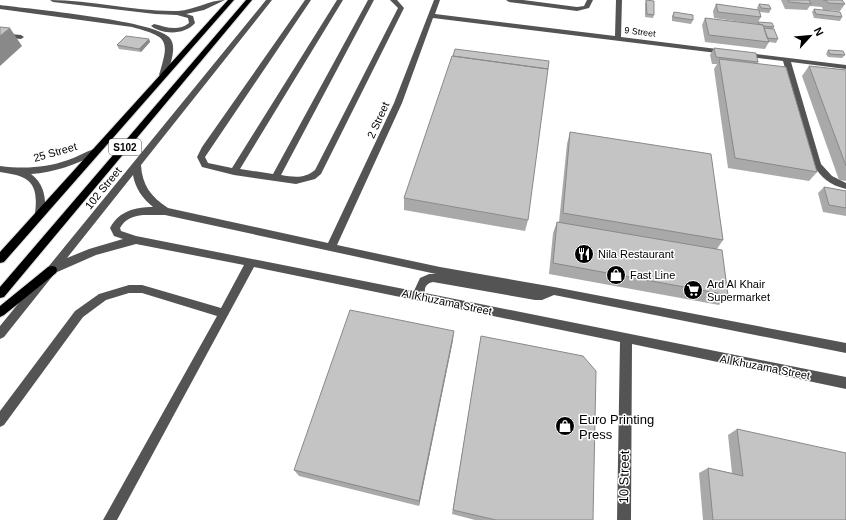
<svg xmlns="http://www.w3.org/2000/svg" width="846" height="520" font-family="Arial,sans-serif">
<rect width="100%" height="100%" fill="#fff"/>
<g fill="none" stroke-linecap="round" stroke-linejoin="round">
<defs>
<path id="major" d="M228,0h6l-230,262 -4,1v-11z
M246,0h6l-248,297 -4,1v-11z
M52,266l4,1 1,3 -1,3 -52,42 -4,2v-11l48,-39z"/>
</defs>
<use href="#major" stroke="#dbdbdb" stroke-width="2"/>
<path fill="#545454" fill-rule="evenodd" d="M50,0c43,0 85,12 128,11 17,-1 31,-11 47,-11l-21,10 -18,4 7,2 2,7c-10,12 -32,12 -44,3l3,-2c12,3 24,8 35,-1l-1,-5 -11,-3 -22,-1 -102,-12z
M266,0h6l-131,165c1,20 10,32 27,43l160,35 66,-140 40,-103h6l-5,14 180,22 1,-36h6l-1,37 104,13 4,2 -4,2 -292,-36 -31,85 -65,142 103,22 114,20 292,56v10l-292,-58 -12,5h-7l-102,-18c-6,1 -9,5 -8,11l421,84v12l-214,-45 -1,176h-14l3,-178 -366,-75 -137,253h-14l114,-204 -75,-23h-13l-23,7 -23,17 -79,108 -4,2v-16l75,-100 24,-17 30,-9h13l79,23 23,-43 -108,-21 -40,11 -41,18 -51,64 -4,2v-13zM133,175c2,13 10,24 20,32 -18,0 -34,4 -43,21l4,8 9,3 -34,10 -22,9zM143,215h22l271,59h-7l-9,4 -6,13 -278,-55 -15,-5 -1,-3c5,-9 13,-12 23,-13z
M305,0h6l-106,157 3,6 24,5 105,-168h6l-103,169 33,5 95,-174h6l-93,175c13,2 23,4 34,-5l83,-162 -8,-8h7l7,8 -83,166 -6,5 -19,5 -62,-9 -32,-8 -5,-10 5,-10z
M506,0h17l54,7 7,-1 3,-6h6l-4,8 -12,3 -68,-9z
M0,5c29,4 152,15 169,32 9,9 1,27 -2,38l-4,2 -4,-2c11,-36 9,-38 -27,-48l-132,-18z
M0,33l21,2 3,2 -3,2 -21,-2z
M740,52l106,13v4l-55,-7 30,102 11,12 14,7v6c-16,-4 -25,-11 -33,-25l-30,-103 -40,-5h-3z
M94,149l4,3 -1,2c-21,10 -43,19 -66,20 13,10 15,23 14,39l-5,4 -5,-4c4,-31 -6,-37 -35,-41v-6c23,3 46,2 68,-6 9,-3 17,-8 26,-11z"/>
<use href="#major" fill="#000" fill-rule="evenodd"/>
</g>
<path fill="#a9a9a9" d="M646,0l8,15 -1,3 -8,-1v-13z
M781,0h61l3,4 -5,7 -17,-1 -1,-3 -12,-1 -3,4 -22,-1z
M716,4l42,6 -1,-2 2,-4 12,5 -2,4 -9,-1 1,5 -4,7 1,-2 16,5 -1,2 5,10 -2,4 -7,-1 -4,7 -60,-7 -3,-17 3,-7 50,6 -41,-6 -1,-7z
M814,9l28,8 -2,4 -26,-3 -2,-6z
M674,12l19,8 -2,4 -19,-3v-5z
M149,39l1,3 -9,10 -22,-3 -2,-4z
M714,48l44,14v2l59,108 -8,9 -81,-13 -14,-99 3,-5h-5l-2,-9z
M828,50l17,5 -3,3 -14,-1 -2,-3z
M809,66l37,4v111l-7,-1 -37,-104z
M570,132l153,108 -6,9 11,46 -9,10 -170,-31 4,-41 4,-11h2l8,-78z
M824,187l22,4v25l-23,-4 -5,-19z
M404,198l124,22 -3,11 -121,-21z
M481,336l112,184h-118l-23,-6z
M453,340l-34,166 -120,-30 -5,-6z
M737,429l109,91h-143l-4,-47 9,-5 24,5 -4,-38z"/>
<path fill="#898989" d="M10,28l12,18 -22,20v-30z
M149,39l1,3 -9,10 -2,-3z
M454,331l-1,9 -34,166v-5z"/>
<path fill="#c4c4c4" stroke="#898989" d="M646,0l8,1v14l-7,-1z
M788,0h21l2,4 -22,-2z
M823,0h19l3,4 -17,-1 -2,-3z
M716,4l43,6 2,7 -43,-5z
M759,4l10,1 2,4 -10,-1z
M814,9l26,3 2,5 -26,-3z
M674,12l19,3v5l-20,-3z
M705,18l58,7 6,17 -60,-7z
M758,22l14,1 2,4 -10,-1 -1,-1 -4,-1z
M0,27l10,1 -10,8z
M764,28l10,1 4,10 -11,-1z
M126,36l23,3 -10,10 -22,-4z
M714,48l42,5 2,9 -42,-5z
M455,49l94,12 -1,8 -95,-13z
M828,50l15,1 2,4 -15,-1z
M452,56l96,13 -20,151 -124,-22z
M719,59l67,8 31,105 -82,-14z
M809,66l37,4v96z
M570,132l141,22 12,86 -160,-27z
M824,187l22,4v17l-17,-3z
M557,222l165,28 6,45 -175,-32z
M350,310l104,21 -35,170 -125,-31z
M481,336l102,20 13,15 -3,149h-97l-43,-10z
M737,429l109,24v67h-133l-5,-52 35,8z"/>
<defs>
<symbol id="restaurant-disc" viewBox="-11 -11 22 22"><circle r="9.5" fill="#000" stroke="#fff"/><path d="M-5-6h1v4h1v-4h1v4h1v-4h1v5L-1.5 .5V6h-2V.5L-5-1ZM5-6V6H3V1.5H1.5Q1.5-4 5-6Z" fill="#fff"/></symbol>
<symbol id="shop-disc" viewBox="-11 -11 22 22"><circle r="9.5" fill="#000" stroke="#fff"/><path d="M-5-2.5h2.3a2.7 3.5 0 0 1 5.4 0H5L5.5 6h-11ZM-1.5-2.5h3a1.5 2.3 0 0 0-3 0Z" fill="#fff"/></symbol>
<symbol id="supermarket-disc" viewBox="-11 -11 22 22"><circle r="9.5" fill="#000" stroke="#fff"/><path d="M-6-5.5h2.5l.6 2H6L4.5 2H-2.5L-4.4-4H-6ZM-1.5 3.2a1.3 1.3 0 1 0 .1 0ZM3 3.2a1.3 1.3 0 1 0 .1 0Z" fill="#fff"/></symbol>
</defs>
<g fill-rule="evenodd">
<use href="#restaurant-disc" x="573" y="243" width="22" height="22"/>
<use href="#shop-disc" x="605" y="264" width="22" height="22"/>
<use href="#supermarket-disc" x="682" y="279" width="22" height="22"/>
<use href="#shop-disc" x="554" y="415" width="22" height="22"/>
</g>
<g text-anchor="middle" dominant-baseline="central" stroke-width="3" stroke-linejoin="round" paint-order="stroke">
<g font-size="9" fill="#000" stroke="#fff">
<text transform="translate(640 32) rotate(7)">9 Street</text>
</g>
<rect fill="#fff" stroke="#4c4c4c" stroke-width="1" x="109" y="139" width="32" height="16" rx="3"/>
<g font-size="10" font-weight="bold" fill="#000">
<text x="125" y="147">S102</text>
</g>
<g font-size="11" fill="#000" stroke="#fff">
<text transform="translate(378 120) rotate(-66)">2 Street</text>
<text transform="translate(55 152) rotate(-16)">25 Street</text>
<text transform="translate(103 188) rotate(-51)">102 Street</text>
<text transform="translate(447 302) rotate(12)">Al Khuzama Street</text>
<text transform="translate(765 367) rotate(11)">Al Khuzama Street</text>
</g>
<g font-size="11" fill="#000" stroke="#fff" text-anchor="start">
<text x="598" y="254">Nila Restaurant</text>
<text x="630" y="275">Fast Line</text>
<text x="707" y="284">Ard Al Khair<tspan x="707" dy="13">Supermarket</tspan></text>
</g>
<g font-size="13" fill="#000" stroke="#fff" text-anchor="start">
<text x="579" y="419">Euro Printing<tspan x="579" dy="15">Press</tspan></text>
</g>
<g font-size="13" fill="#000" stroke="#fff">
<text transform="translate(624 477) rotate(-89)">10 Street</text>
</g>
</g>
<g transform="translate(810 36) rotate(63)" stroke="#ffffff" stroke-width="3" paint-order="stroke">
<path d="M0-3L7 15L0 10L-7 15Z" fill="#000000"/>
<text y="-6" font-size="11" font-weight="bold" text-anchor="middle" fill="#000000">N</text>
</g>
</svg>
